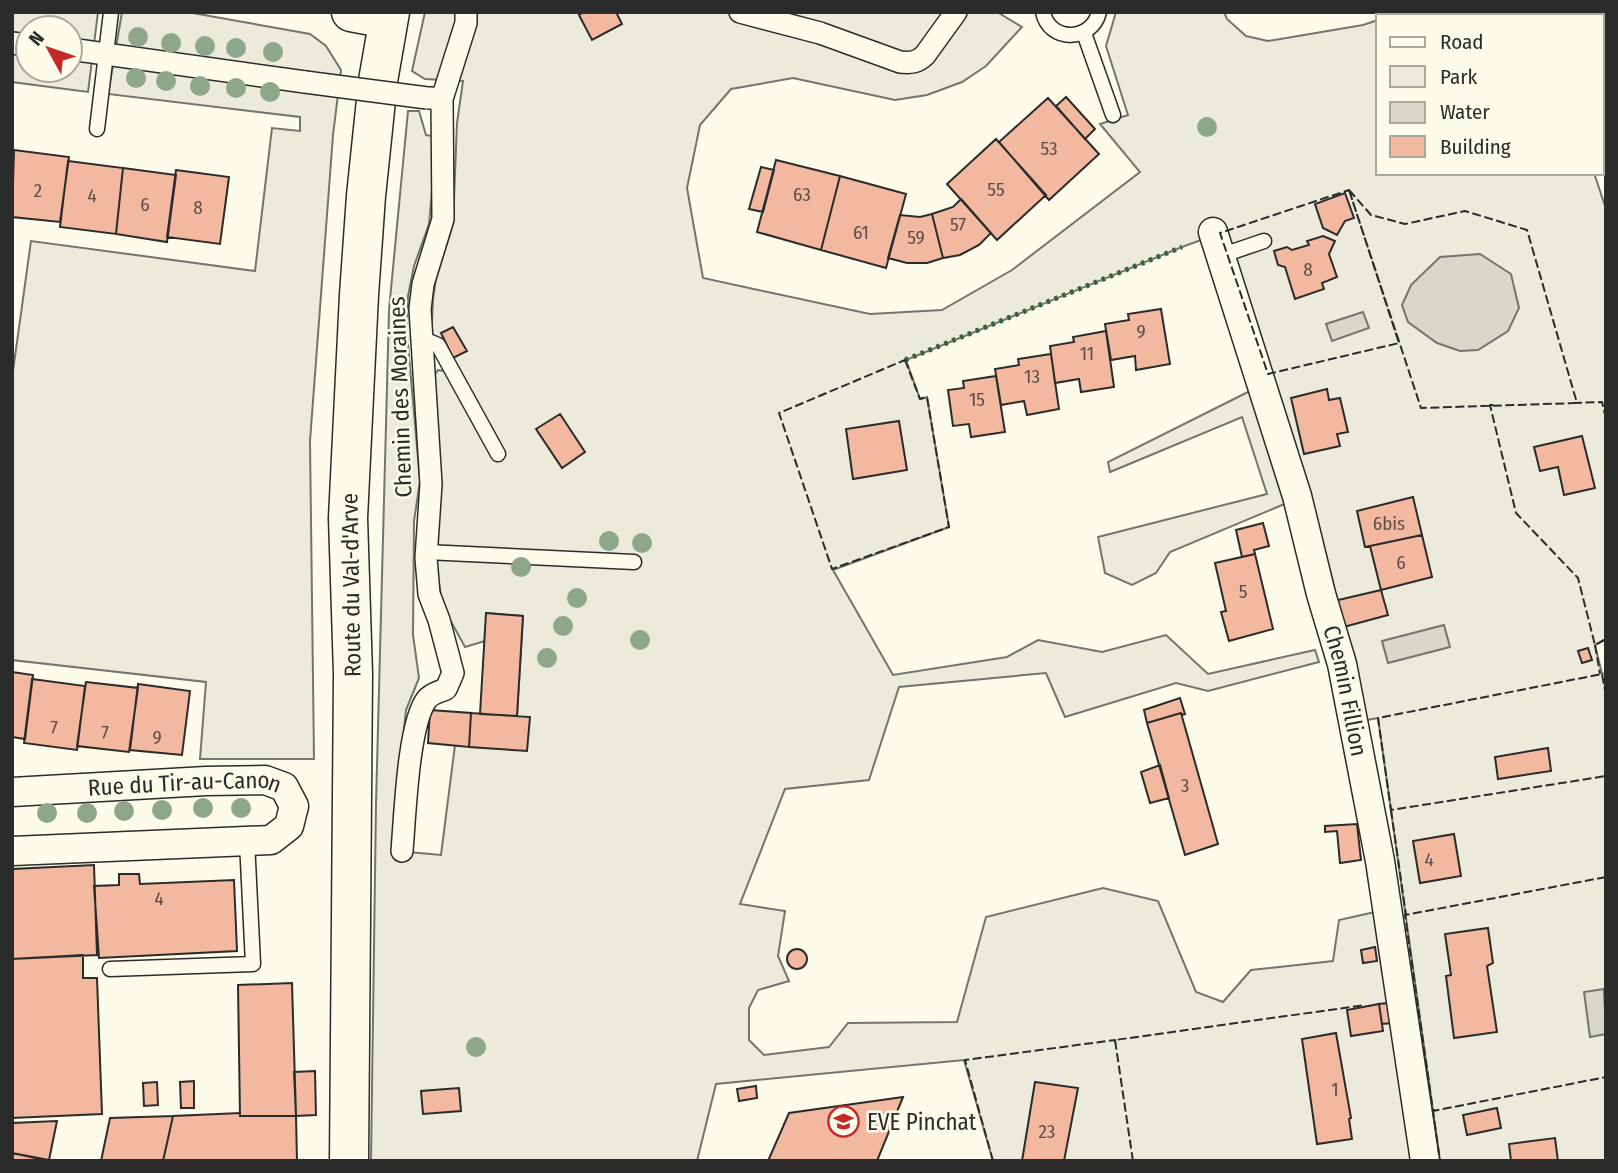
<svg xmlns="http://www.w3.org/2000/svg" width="1618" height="1173" font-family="'Fira Sans Condensed',sans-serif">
<rect width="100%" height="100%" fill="#fdfbea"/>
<path fill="#ecebdb" stroke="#74746e" stroke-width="2" fill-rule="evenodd" d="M12,12h86l-10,80 -76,-10zM28,28h42v42h-42z
M122,12h65l123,22 16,12 15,24 -8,65 -23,306 4,318h-114l6,-77 -194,-22v-282l19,-137 224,30 17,-143 28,3v-14l-192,-23z
M425,12h572l25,15 -36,39 -24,16 -35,13 -32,5 -102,-22 -62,11 -31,36 -13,63 16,90 167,36 72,-4 70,-40 128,-98 -40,-48 28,-9 -22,-69 10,-34h108l3,7 19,17 22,5 95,-16 15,-5v153h216l12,36v430l-11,6 7,29 4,-1v488h-166l-62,-443 -11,2 -52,-209 -95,-278 -38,14 -276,113 14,39 7,-2 22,130 -116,43 60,105 114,-18 31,-17 64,12 64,-17 42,39 107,-24 4,12 -111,29 -32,-8 -111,34 -19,-44 -147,14 -30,93 -84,9 -45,115 45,7 -7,45 11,25 -31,9 -9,18v32l15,15 65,-8 19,-24 109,-1 29,-105 117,-29 55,13 38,91 27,10 28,-32 82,-9 6,-41 36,-8 39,249h-421l-29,-101 -248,24 -19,77h-326l5,-357 13,-494 19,-199h11l7,24 6,1v55l-3,33 -15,42 -6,30 -1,37 13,148 -6,40 -1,114 6,43 -13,32 -7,66 -2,75 44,4 14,-110 74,-28 -12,-1 6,-100 -36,-3 -2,28 -20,6 -22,-40 -7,-40 4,-107 -6,-84 4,-6 6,1 -13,-26 2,-46 3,-20 17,-55 4,-101 6,-42 -38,-2 -13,-8z
M1403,12h203v2l-214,2z
M1250,391l37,112 -117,49 -14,21 -24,12 -27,-12 -7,-36 169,-43 -25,-77 -132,55 -2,-10z"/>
<path fill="#d8d7c9" stroke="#74746e" stroke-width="2" d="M1480,254l31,20 8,34 -11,23 -30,19 -18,1 -23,-8 -29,-21 -6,-17 9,-20 29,-28z
M1363,312l6,16 -37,13 -6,-17z
M1444,625l6,22 -62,16 -6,-22z
M1604,989l2,45 -16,3 -6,-45z"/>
<path fill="#f2b8a0" stroke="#2b2b2b" stroke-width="2" d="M584,12h32l6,12 -30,16 -13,-25z
M1606,34v59l-4,-10v-48z
M1066,97l29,32 -10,10 -29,-33z
M1048,98l51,56 -50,46 -50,-58z
M996,139l50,56 -49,45 -50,-56z
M14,150l55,7 -9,65 -48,-5z
M776,160l64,16 -19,74 -64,-18z
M68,161l55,7 -7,66 -56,-7z
M761,167l13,3 -11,42 -14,-3z
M123,168l53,7 -9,67 -51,-8z
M176,170l53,7 -9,67 -53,-7z
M840,176l66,18 -20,74 -65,-18z
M1345,193l9,25 -9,3 -8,14 -14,-7 -8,-24z
M961,199l30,34 -12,12 -19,10 -17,3 -11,-44 21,-7z
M932,214l11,44 -16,5h-20l-19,-5 12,-43 20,2z
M1323,236l12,5 -6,13 8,23 -15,6 2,6 -29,10 -10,-32 -7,-2 -4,-14 13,-4 5,3 17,-5 -2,-4z
M1161,309l9,55 -34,6 -1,-14 -24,4 -6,-36 24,-4 -1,-6z
M453,327l14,24 -14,7 -12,-25z
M1106,331l8,56 -33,5 -2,-13 -24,4 -5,-37 24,-4 -1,-5z
M1051,354l8,55 -32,6 -3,-14 -23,4 -6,-36 24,-4 -1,-6z
M996,376l9,56 -34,5 -2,-13 -16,2 -5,-36 16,-2 -1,-7z
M1327,389l2,11 11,-2 8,34 -11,2 3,12 -36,8 -13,-56z
M560,414l25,38 -23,16 -26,-39z
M899,421l8,49 -54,9 -7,-50z
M1582,436l13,52 -31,7 -6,-28 -18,4 -6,-24z
M1413,497l9,38 -57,12 -8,-36z
M1263,523l6,23 -15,4 1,4 -13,3 -6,-27z
M1422,535l10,42 -51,13 -11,-44z
M1255,554l18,75 -44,12 -8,-29 5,-1 -11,-48z
M1381,590l7,25 -48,13 -6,-27z
M486,613l37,3 -6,100 -37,-2z
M1588,648l4,12 -10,3 -4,-12z
M12,672l21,3 -8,64 -13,-2z
M32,679l53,7 -8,64 -53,-7z
M86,682l52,6 -9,64 -52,-6z
M138,684l52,7 -8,64 -52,-5z
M1180,698l5,16 -3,1 -1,-2 -34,10 -3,-13z
M430,710l41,3 -2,34 -41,-4z
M471,713l59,4 -3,34 -58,-4z
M1181,713l37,131 -33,11 -38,-132z
M1548,748l3,23 -53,8 -3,-22z
M1160,765l9,33 -19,5 -9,-31z
M1357,824l4,36 -21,3 -3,-32 -12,1v-6z
M1454,834l7,42 -41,7 -7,-42z
M94,865l3,90 -85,4v-90z
M119,874h20l1,10 94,-4 3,71 -138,7 -5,-72 25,-1z
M1488,928l5,35 -6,3 10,66 -43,6 -8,-62 5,-1 -6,-41z
M1375,947l2,14 -14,2 -2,-13z
M787 959a10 10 0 1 1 20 0a10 10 0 1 1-20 0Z
M83,955v23h14l5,136 -90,4v-159z
M292,983l4,133h-56l-2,-131z
M1388,1003l4,20 -10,1 -3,-20z
M1379,1004l4,27 -32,5 -4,-26z
M1336,1033l15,85 -2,1 3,20 -35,5 -15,-105z
M315,1071l1,44 -20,1 -2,-44z
M194,1081v27h-13l-1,-26z
M157,1082l1,23 -14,1 -1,-23z
M1035,1082l43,6 -14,73h-42z
M756,1086l1,12 -18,3 -2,-12z
M459,1088l2,23 -38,3 -2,-23z
M903,1097l-26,64h-109l21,-48z
M1497,1108l4,20 -34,7 -4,-20z
M240,1113v3h56l1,45h-134l10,-45z
M173,1116l-10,45h-62l9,-43z
M57,1121l-8,39 -37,-7v-30z
M1555,1138l3,23h-47l-2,-17z
M12,1153l28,6v2h-28z"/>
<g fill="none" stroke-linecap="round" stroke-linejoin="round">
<defs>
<path id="service" d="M1043,12c6,31 49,30 56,0
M1084,33l29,82
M97,129l14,-117
M1220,256l44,-15
M421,338l17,7 60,109
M426,552l208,10
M110,969l143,-5 -6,-123"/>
<path id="pedestrian" d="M740,12l80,21 80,29c10,1 17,1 25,-7l31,-43
M12,43l16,2
M70,49l235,33
M430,98l12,1 24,-76v-11
M402,851c3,-34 6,-128 25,-152 5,-6 12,-7 19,-10l7,-16 -14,-53 -10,-26 -3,-36 5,-74 -11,-175 3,-25 20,-65 -1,-120"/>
<g id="minor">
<path id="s1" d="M1213,232l84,264 24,98 21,70 38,197 45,300"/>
<path id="s2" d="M12,792l194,-11 59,-1 19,7 10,19 -5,20 -18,14 -259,11"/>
</g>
<path id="secondary" d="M351,12l37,7"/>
<path id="primary" d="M349,1161l4,-487 -5,-156 11,-223 7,-99 12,-115 12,-69"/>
</defs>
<use href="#service" stroke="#2b2b2b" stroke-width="17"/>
<use href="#pedestrian" stroke="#2b2b2b" stroke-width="24"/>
<use href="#minor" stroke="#2b2b2b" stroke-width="31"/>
<use href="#secondary" stroke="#2b2b2b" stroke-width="41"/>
<use href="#primary" stroke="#2b2b2b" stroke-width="41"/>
<use href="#service" stroke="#fdfbea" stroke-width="14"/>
<use href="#pedestrian" stroke="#fdfbea" stroke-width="21"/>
<use href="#minor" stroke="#fdfbea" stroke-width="28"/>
<use href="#secondary" stroke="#fdfbea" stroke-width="38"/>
<use href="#primary" stroke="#fdfbea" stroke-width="38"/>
<defs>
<path id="pedestrian-bridge" d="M305,82l122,16"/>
</defs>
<use href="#pedestrian-bridge" stroke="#2b2b2b" stroke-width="24" stroke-linecap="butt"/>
<use href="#pedestrian-bridge" stroke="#fdfbea" stroke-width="21"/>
<path stroke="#34623c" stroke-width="5" stroke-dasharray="3.5 5" stroke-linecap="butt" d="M905,360l277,-113"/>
<path stroke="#2b2b2b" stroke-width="2" stroke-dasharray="9 3.5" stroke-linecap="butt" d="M1349,190l22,25 34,9 60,-13 62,19 50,173 -156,5z
M1349,190l50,153 -131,31 -48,-141z
M905,360l15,39 7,-2 22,130 -117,42 -53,-156z
M1573,403l29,-1 4,17
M1493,405h-3l26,108 62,65 17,67 11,-6
M1595,645l5,29
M1606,696l-4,-22 -224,44 13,92 215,-34
M1391,810l15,105
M1606,877l-201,38 28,196 173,-34
M1435,1110l-2,1 7,50
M993,1161l-28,-101 150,-20v3
M1133,1161l-18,-121 250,-35"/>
</g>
<g fill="#8ea78a">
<circle cx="138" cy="37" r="10"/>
<circle cx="171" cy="43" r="10"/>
<circle cx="205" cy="46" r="10"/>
<circle cx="236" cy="48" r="10"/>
<circle cx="273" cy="52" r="10"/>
<circle cx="136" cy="78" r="10"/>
<circle cx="166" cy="81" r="10"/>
<circle cx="200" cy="86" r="10"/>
<circle cx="236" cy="88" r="10"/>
<circle cx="270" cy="92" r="10"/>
<circle cx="1207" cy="127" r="10"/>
<circle cx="609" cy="541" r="10"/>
<circle cx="642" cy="543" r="10"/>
<circle cx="521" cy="567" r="10"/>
<circle cx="577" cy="598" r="10"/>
<circle cx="563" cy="626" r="10"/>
<circle cx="640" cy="640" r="10"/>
<circle cx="547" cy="658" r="10"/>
<circle cx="203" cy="808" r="10"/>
<circle cx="241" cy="808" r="10"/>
<circle cx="162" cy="810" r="10"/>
<circle cx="124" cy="811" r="10"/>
<circle cx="47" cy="813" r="10"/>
<circle cx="87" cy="813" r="10"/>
<circle cx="476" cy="1047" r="10"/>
</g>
<defs>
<symbol id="school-ring" viewBox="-11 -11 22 22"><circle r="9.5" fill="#fdfbea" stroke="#c62828" stroke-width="1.5"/><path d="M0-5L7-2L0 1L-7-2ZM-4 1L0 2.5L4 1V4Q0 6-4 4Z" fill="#c62828"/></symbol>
</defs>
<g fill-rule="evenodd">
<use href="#school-ring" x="826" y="1104" width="35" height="35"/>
</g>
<g text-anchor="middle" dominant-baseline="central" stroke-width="5" stroke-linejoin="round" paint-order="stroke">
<g font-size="19" fill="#5d4e48">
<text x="1049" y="148">53</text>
<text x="996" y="189">55</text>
<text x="38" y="190">2</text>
<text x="802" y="194">63</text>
<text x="92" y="195">4</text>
<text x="145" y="204">6</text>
<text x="198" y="207">8</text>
<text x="958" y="224">57</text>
<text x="861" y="232">61</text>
<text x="916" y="237">59</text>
<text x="1308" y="269">8</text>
<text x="1141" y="331">9</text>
<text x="1087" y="353">11</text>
<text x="1032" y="376">13</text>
<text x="977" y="399">15</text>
<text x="1389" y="523">6bis</text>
<text x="1401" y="562">6</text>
<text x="1243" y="591">5</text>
<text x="54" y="727">7</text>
<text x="105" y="732">7</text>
<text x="157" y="737">9</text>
<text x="1185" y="785">3</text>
<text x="1429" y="859">4</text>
<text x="159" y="898">4</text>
<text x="1335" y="1089">1</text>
<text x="1047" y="1131">23</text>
</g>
<g font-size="23" fill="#2b2b2b" stroke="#fdfbea">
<text transform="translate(400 397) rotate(-92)">Chemin des Moraines</text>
<text transform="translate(351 585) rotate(-91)">Route du Val-d'Arve</text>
<text stroke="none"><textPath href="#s1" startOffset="478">Chemin Fillion</textPath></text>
<text stroke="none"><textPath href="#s2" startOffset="173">Rue du Tir-au-Canon</textPath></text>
</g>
<g font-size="23" fill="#2b2b2b" stroke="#fdfbea" text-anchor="start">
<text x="867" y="1122">EVE Pinchat</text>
</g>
</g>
<rect width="1618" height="1173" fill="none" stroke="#2b2b2b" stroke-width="28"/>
<rect x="1376" y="14" width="228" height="161" fill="#fdfbea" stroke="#a9a89e" stroke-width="2"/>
<rect x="1390" y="37" width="35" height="10" fill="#fdfbea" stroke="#a9a89e" stroke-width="2"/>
<text x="1440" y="49" font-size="21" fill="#2b2b2b">Road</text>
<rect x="1390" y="66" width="35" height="21" fill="#ecebdb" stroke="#a9a89e" stroke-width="2"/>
<text x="1440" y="84" font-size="21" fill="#2b2b2b">Park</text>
<rect x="1390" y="102" width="35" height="21" fill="#d8d7c9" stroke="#a9a89e" stroke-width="2"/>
<text x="1440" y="119" font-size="21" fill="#2b2b2b">Water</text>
<rect x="1390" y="136" width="35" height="21" fill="#f2b8a0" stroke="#a9a89e" stroke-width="2"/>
<text x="1440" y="154" font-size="21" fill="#2b2b2b">Building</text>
<g transform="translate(49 49) rotate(310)"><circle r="33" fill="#fdfbea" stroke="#a9a89e" stroke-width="2"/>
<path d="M0-5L12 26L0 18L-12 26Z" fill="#c62828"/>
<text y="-10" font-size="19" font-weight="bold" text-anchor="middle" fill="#2b2b2b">N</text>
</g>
</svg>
